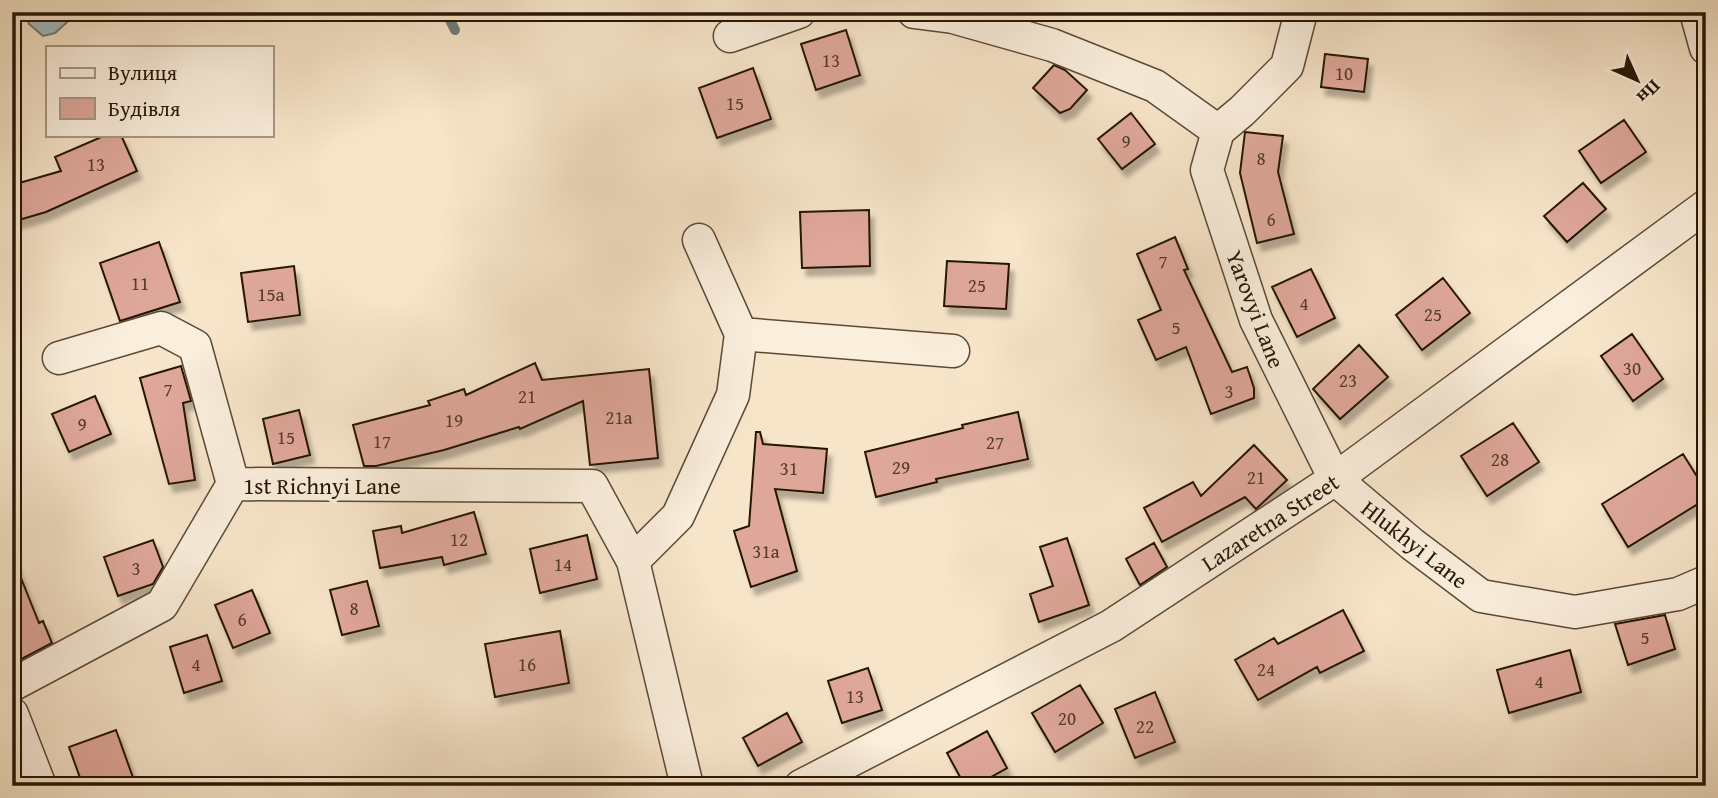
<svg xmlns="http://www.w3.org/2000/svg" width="1718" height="798" font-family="'Gentium Book Plus',serif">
<defs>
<filter id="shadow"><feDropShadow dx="4.5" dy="8" stdDeviation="2" flood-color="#0004"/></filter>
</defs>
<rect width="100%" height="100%" fill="#f7e5c9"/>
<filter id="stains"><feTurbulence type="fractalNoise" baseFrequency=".00286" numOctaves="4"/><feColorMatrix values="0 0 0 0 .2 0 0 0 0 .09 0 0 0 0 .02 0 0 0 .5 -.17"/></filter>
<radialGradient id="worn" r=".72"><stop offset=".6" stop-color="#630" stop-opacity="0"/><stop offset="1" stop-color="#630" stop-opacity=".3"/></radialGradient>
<path fill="#a4bcc2" stroke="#727a77" stroke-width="2" d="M74,12l1,3 -20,18 -12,3 -14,-12 -4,-11z"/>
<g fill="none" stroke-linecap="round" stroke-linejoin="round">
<path stroke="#727a77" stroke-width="10" d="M446,12l9,18"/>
</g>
<path fill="#dfa79a" stroke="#261706" stroke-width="2" filter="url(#shadow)" d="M846,30l14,45 -44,15 -15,-46z
M1325,54l43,5 -4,33 -43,-5z
M1054,65l11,5 22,20 -17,19 -10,4 -27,-25z
M753,68l18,51 -54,19 -18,-50z
M1131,113l24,31 -33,25 -24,-30z
M1624,120l22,32 -45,31 -22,-32z
M1245,132l38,4 -5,36 16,62 -37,9 -17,-70z
M106,135h15l16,36 -91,41 -34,10v-37l49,-14 -6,-14z
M1583,183l23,26 -39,33 -23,-26z
M869,210l1,56 -68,2 -2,-56z
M1175,237l13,32 -4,1 48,102 15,-5 7,21v10l-43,16 -25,-67 -30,13 -18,-40 23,-10 -24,-56z
M159,242l21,60 -60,19 -20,-58z
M947,261l62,3 -3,45 -62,-3z
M294,266l6,49 -52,7 -7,-49z
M1311,269l24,49 -38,19 -25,-50z
M1443,278l27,35 -48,37 -26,-35z
M1632,334l31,45 -30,22 -32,-45z
M1359,345l29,32 -48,42 -27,-30z
M535,363l7,17 107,-11 9,89 -68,7 -7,-64 -63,28 -1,-2 -75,23 -68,16h-12l-11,-41 77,-20 -2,-4 36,-12 2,6z
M181,366l10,35 -8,2 12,77 -26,4 -29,-106z
M95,396l16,38 -42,18 -17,-38z
M299,410l11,45 -37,9 -10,-45z
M1018,412l10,47 -92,20 1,3 -61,15 -11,-45 98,-24 -1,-3z
M1513,423l26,39 -52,34 -26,-40z
M756,432h4l3,12 64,5 -4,44 -48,-4 22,82 -46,16 -17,-56 15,-5z
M1254,445l33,35 -31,29 -11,-12 -83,45 -18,-34 49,-26 8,14z
M1683,454l23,37v8l-78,48 -26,-43z
M474,512l12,42 -42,11 -2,-8 -62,11 -7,-37 28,-5 1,7z
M587,535l10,44 -57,14 -10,-44z
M1067,538l22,67 -50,17 -9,-28 23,-8 -13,-39z
M153,540l10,27 -10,17 -35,12 -14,-39z
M1154,543l13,24 -27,18 -14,-26z
M13,558l26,65 4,-2 9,22 -40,21z
M367,581l12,45 -37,9 -12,-45z
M252,590l18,43 -37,15 -18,-43z
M1343,610l21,41 -44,22 -3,-6 -59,33 -23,-40 39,-22 4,6z
M1665,615l10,34 -47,16 -13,-41z
M560,631l9,52 -74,14 -10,-53z
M207,635l15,46 -38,12 -14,-46z
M1570,650l11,42 -72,21 -12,-43z
M868,668l14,42 -40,13 -14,-42z
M1080,685l23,38 -48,29 -23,-39z
M1155,692l20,50 -40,16 -20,-49z
M787,713l15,29 -44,24 -15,-28z
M116,730l20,56h-53l-14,-39z
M987,731l20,37 -32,18h-10l-18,-33z"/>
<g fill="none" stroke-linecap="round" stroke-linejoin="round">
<defs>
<path id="minor" d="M914,12l39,5 99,28 103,41 63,45 -11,39 49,150 79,159 77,65 69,52 94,16 103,-18 28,-12
M1696,12l10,36
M730,36l69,-24
M1218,131l24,-20 45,-45 14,-54
M741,334l212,17
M59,358l102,-30 34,18 38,138
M633,561l45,-45 55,-121 8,-61 -42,-94
M12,685l150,-80 71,-121 359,2 41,75 54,225
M12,714l28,72
M801,786l310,-160 224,-147 371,-273"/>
</defs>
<use href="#minor" stroke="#5a4a37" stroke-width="35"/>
<use href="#minor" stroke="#faeedc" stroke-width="32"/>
</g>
<g text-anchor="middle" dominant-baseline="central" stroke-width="7" stroke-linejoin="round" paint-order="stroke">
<g font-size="19" fill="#543b2b">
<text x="831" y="60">13</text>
<text x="1344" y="73">10</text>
<text x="735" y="103">15</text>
<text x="1126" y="141">9</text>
<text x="1261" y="158">8</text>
<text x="96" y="164">13</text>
<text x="1271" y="219">6</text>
<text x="1163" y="261">7</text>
<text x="140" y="283">11</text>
<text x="977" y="285">25</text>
<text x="271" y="294">15а</text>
<text x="1304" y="303">4</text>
<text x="1433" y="314">25</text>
<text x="1176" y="327">5</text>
<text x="1632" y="368">30</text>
<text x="1348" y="380">23</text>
<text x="168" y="389">7</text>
<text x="1229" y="391">3</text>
<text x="527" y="396">21</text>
<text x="619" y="417">21а</text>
<text x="454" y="420">19</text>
<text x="82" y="424">9</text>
<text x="286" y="437">15</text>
<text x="382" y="441">17</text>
<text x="995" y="442">27</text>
<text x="1500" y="459">28</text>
<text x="901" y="467">29</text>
<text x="789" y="468">31</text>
<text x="1256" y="477">21</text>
<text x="459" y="539">12</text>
<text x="766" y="551">31а</text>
<text x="563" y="564">14</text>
<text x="136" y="568">3</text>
<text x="354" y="608">8</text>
<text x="242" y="619">6</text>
<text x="1645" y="637">5</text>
<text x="196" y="664">4</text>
<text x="527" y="664">16</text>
<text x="1266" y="669">24</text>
<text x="1539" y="681">4</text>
<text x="855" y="696">13</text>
<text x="1067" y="718">20</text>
<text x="1145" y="726">22</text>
</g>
<g font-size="23" fill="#261706" stroke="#faeedc">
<text transform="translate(1256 309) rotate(69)">Yarovyi Lane</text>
<text x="322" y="485">1st Richnyi Lane</text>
<text transform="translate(1270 522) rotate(-33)">Lazaretna Street</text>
<text transform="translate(1415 544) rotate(38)">Hlukhyi Lane</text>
</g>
</g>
<rect width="1718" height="798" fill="none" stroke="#f7e5c9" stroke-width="42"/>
<rect x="14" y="14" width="1690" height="770" fill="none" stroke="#261706" stroke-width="3.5"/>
<rect x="21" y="21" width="1676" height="756" fill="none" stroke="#261706" stroke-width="2"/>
<rect x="46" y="46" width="228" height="91" fill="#faeedc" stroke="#a59886" stroke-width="2"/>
<rect x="60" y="68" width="35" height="10" fill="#faeedc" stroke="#a59886" stroke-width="2"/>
<text x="108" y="80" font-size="21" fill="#261706">Вулиця</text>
<rect x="60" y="98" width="35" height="21" fill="#dfa79a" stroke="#a59886" stroke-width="2"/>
<text x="108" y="116" font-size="21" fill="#261706">Будівля</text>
<g transform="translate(1637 80) rotate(135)" stroke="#faeedc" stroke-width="5" paint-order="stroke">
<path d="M0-5L12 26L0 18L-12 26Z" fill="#261706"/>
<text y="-10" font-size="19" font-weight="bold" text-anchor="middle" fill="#261706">Пн</text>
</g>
<rect width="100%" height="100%" filter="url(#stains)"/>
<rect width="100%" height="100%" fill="url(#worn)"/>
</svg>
